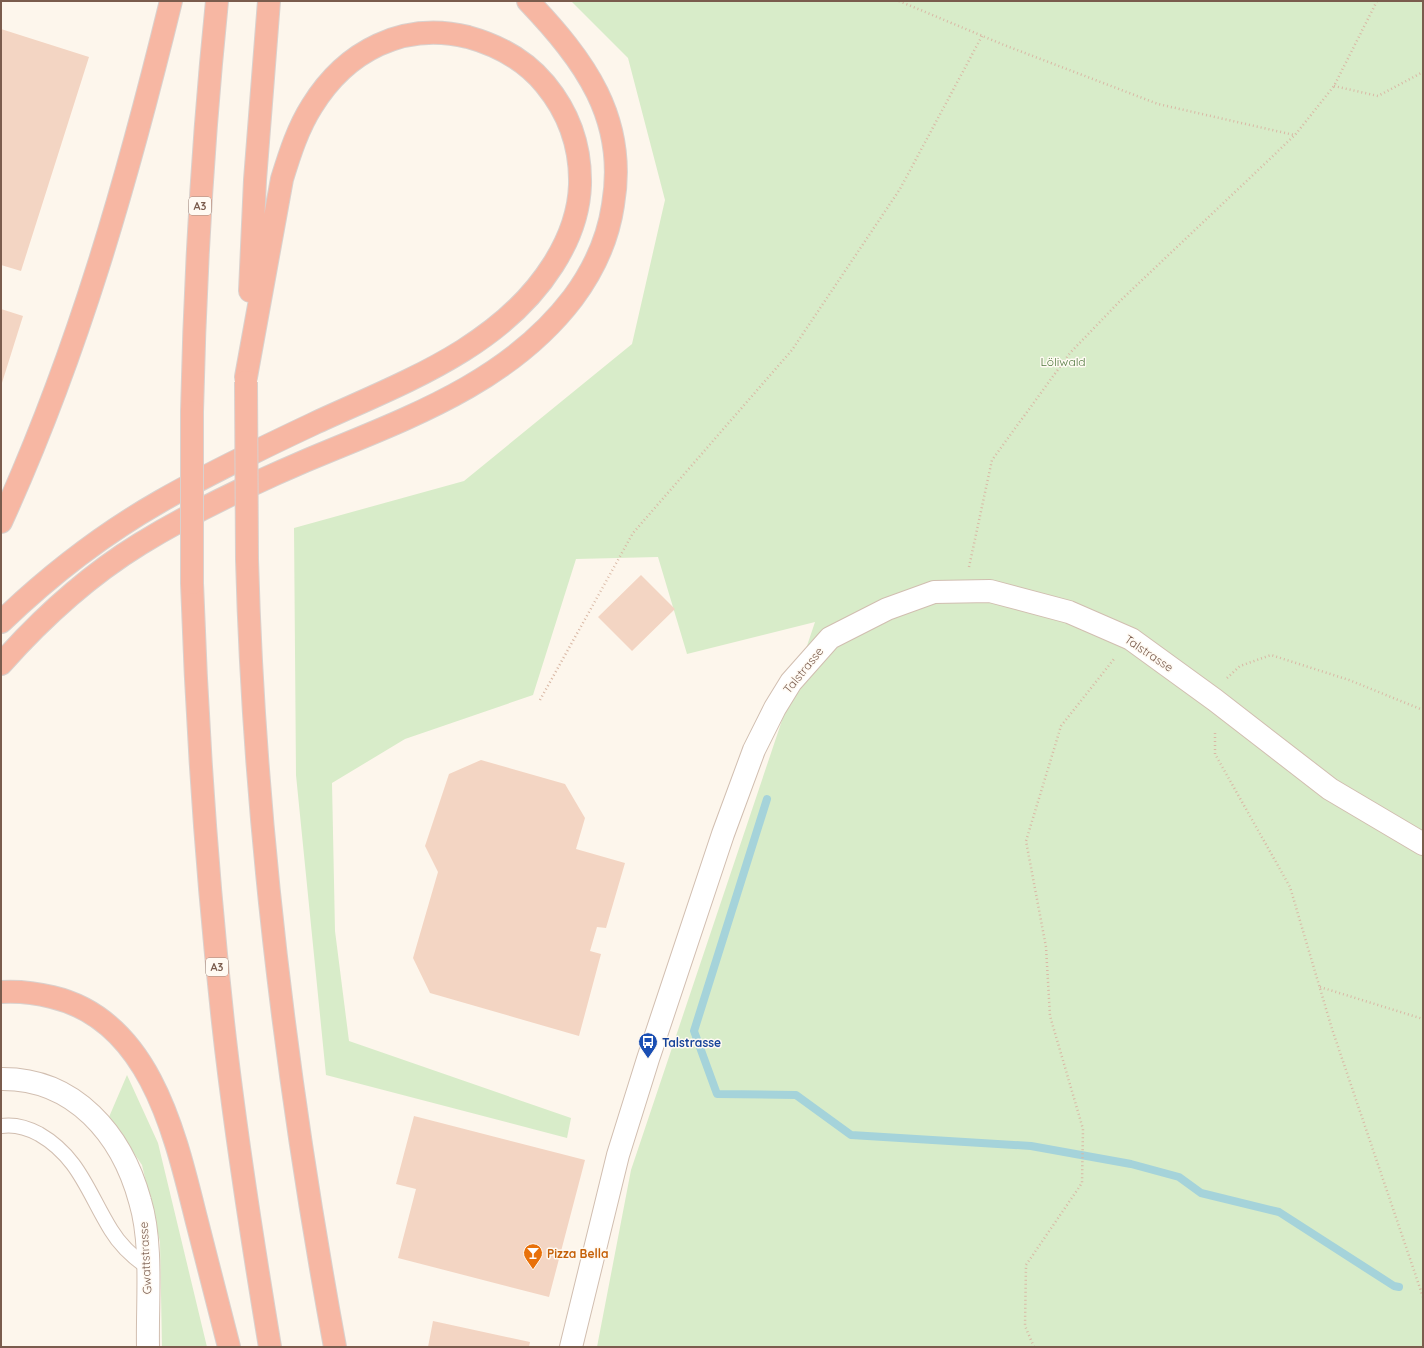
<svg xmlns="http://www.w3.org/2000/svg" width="1424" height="1348" font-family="Quicksand,sans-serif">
<rect width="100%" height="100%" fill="#fdf6ec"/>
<path fill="#d8ecc9" d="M571,1h852v1346h-826l34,-177 184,-548 -128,32 -29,-97 -82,2 -43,136 -128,44 -73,44 3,148 14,110 222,77 -4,20 -241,-63 -30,-300 -2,-247 170,-47 168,-137 33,-144 -37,-142z
M127,1075l31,68 49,204h-45l-2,-105 -18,-77 -33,-48z"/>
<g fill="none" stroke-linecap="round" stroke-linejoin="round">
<path stroke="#a5d3da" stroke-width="8" d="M767,799l-73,232 23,63 79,1 55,40 180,11 100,18 48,13 22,16 78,19 115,74 5,1"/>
</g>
<path fill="#f3d5c3" d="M1,29l88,28 -68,214 -20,-6z
M1,309l22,7 -22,70z
M641,575l34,34 -43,42 -34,-34z
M481,760l84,24 20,34 -9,31 49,14 -19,65 -9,-1 -7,24 11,3 -22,82 -149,-43 -17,-35 25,-86 -13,-26 24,-72z
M414,1116l171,44 -36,137 -151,-39 18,-69 -20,-5z
M433,1321l97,21 -1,5h-101z"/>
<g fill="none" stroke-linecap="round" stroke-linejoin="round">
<defs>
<path id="service" d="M1,1126c13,-2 27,2 38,8 40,23 49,59 72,96 9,15 22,27 36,37"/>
<path id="minor" d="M1,1079c74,-1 121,56 139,122 13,43 7,101 8,146
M571,1347l47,-192 30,-96 75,-225 31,-84 21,-42 16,-26 39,-44 57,-29 47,-17 56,-1 79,21 62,27 84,61 115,89 93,55"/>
<path id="motorway" d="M250,291l5,-111 14,-179
M192,412c3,-137 11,-274 25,-411
M1,522c77,-169 126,-341 170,-521
M247,559c7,264 40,528 88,788
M192,583c5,147 15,293 31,439 12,109 29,217 47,325
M1,622c48,-46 102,-88 160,-121 49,-28 101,-53 152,-77 86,-40 187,-75 240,-159 16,-25 26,-51 27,-80 1,-38 -11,-72 -35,-101 -20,-24 -48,-39 -77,-47 -65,-16 -122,14 -156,69 -14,22 -22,47 -30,73l-36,198
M1,664c40,-45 87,-88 139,-120 52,-32 109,-59 165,-83 97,-41 202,-76 268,-163 20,-27 35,-59 40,-93 15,-87 -29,-145 -85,-204
M1,992c17,-1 35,1 51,5 98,23 123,137 144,221 11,43 22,86 33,129"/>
</defs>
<use href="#service" stroke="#d1beb0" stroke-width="16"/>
<use href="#minor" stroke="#d1beb0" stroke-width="24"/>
<use href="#motorway" stroke="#dad1cd" stroke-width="24"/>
<path stroke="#d9b8a5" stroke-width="2.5" stroke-dasharray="1 3" stroke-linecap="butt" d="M899,1l105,44 154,59 136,31
M1334,86l44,10 45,-24
M969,567l23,-107 78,-107 50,-52 175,-166 39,-49 43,-85
M1227,678l13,-12 31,-11 78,25 74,30
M540,700l93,-167 159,-183 108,-161 82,-153
M1215,733v21l75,133 42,142 91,268
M1320,987l103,32
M1034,1347l-9,-21 1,-61 56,-82 1,-54 -33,-113 -4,-69 -20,-106 35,-115 53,-67"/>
<use href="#service" stroke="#fff" stroke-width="14"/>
<use href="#minor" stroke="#fff" stroke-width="22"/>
<use href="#motorway" stroke="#f7b7a3" stroke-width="22"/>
<defs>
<path id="motorway-bridge" d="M246,382l1,177
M192,583v-171"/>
</defs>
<use href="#motorway-bridge" stroke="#dad1cd" stroke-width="24" stroke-linecap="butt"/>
<use href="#motorway-bridge" stroke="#f7b7a3" stroke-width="22"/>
</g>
<defs>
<symbol id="bus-pin" viewBox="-11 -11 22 30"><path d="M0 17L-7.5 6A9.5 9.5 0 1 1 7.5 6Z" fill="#1a4fb4" stroke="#fffaf3"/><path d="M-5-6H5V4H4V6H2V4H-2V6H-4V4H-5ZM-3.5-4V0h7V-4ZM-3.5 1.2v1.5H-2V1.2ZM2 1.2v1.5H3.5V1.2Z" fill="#fff"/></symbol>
<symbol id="bar-pin" viewBox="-11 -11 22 30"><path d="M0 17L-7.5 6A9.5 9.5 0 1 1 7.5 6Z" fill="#e8710a" stroke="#fffaf3"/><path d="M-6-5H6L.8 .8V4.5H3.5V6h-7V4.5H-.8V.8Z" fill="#fff"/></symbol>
</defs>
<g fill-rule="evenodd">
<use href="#bus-pin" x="637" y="1031" width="22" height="30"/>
<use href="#bar-pin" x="522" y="1242" width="22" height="30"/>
</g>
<g text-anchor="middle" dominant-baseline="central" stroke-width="3" stroke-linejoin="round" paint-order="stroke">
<g fill="#fffaf3" stroke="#a28b7f" stroke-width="1">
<rect x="189" y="197" width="22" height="18" rx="3"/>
<rect x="206" y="958" width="22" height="18" rx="3"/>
</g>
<g font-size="11" font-weight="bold" fill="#7a5c4d">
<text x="200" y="206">A3</text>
<text x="217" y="967">A3</text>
</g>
<g font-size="12" fill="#537a41" stroke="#fffaf3">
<text x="1063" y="361">Löliwald</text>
</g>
<g font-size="12" fill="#7a5c4d" stroke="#fffaf3">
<text transform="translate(1149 653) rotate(34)">Talstrasse</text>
<text transform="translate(803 670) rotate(-51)">Talstrasse</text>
<text transform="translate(145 1258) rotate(-93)">Gwattstrasse</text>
</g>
<g font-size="12" font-weight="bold" fill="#164399" stroke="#fffaf3" text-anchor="start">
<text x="662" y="1042">Talstrasse</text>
</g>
<g font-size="12" font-weight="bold" fill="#c56008" stroke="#fffaf3" text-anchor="start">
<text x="547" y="1253">Pizza Bella</text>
</g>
</g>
<rect width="1424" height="1348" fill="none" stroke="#7a5c4d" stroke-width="4"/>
</svg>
